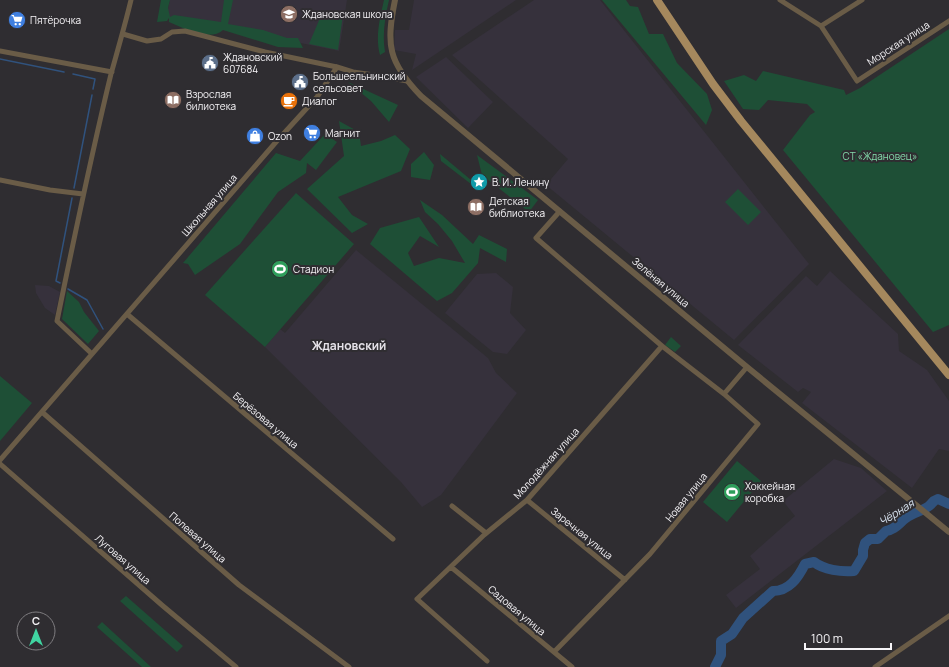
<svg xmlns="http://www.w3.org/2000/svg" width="949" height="667" font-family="Manrope,sans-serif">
<rect width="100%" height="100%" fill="#2f2d31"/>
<path fill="#36313c" d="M170,0h177l-8,51 -110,-23 -63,-11z
M414,0h102l-104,70 4,-16 -22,-4 1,-20h14z
M534,0h66l209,264 -75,76 -188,-155 22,-26 -116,-104z
M446,57l47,45 -25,26 -52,-51z
M356,250l132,108 8,15 21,20 -76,102 -19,12 -21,-25 -136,-135 15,-18 5,4z
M830,271l68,63 1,17 28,19 22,31v50l-10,-2 -27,39 -110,-85 9,-11 -8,-4 -5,4 -60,-47 68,-69 11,10z
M496,273l17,14 -3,26 16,17 -19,24 -14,-2 -48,-39 32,-39z
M35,285l14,1 11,6 -5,23 -10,-7 -9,-15z
M834,459l27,9 26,23 -151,117 -10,-13 34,-26 -10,-13 45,-40 -12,-15z"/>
<path fill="#1e4f36" d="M161,0h9l-2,8 2,9 4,-2 47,7 3,-22h9l-5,24 35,6 24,8h11l5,10 -25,-1 -55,-17c-13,12 -40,-2 -54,-8v-4l-2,3 -10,1z
M384,0h5c-4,17 -7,35 -4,52l-5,3c-5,-18 0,-37 4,-55z
M602,0h24l4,6 8,1 11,27h14l14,29 30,31 5,16 -6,15z
M343,15l-5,35 -29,-6 11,-26z
M949,29v296l-16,7 -150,-182 27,-35 5,-3 -8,-8 -39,-4 -9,10 -16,-1 -19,-28 20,-6 12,6 7,-10 81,19 2,5 14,-7z
M348,82l50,23 -9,17 -18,-21z
M339,121l20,11 2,14 20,-5 14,-6 15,14 -9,22 -63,26 14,18 16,9 -16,9 -45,-44 37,-33z
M325,134l12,8 -21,28 -9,-7 -1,10 -28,19 -38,52 -45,31 -7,-11 -5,-1 93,-110 24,8z
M424,152l10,13 -4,15 -19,-3v-13z
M440,154l37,31 -6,-1 -30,-23z
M477,155l61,45 -9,12 -47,-37z
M738,189l23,23 -13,13 -23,-23z
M296,193l58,51 -89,103 -60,-52z
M420,200l22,15 31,29 6,-9 28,14 -1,13 -26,-14 -2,15 -26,30 -15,8 -67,-57 10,-16 39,-11 20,30 -19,-11 -12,17 6,13 25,-8 26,5 -13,-22 -14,-17 -13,-12z
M67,291l12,11 5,10 15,19 -11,13 -26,-25z
M671,337l10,9 -6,6 -10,-7z
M0,376l32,27 -32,38z
M737,461l24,20 -34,41 -24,-20z
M126,596l57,50 -6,6 -57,-51z
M102,622l49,45h-9l-45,-40z"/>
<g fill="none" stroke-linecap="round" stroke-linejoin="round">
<path stroke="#30527d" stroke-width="1.5" d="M0,59l64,13
M73,74l22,5 -2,10
M74,188l18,-93
M60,283l-4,-2 16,-83
M68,289l19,11 16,29"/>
<path stroke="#30527d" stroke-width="10" d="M715,667l6,-12v-14l11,-7 11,-16 30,-27c16,0 25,-13 32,-27l9,-2c10,8 27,10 40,9l9,-15v-6l2,-7 5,-4h8l8,-8c9,-1 13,-8 20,-13 7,-5 16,-7 23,-12 4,-3 3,-5 9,-7l11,5"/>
<path stroke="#6a5c47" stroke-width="5" d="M780,0l41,26 36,55 92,-60
M821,26l41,-26
M123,34l24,7 14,-2 11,-7 13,-1 80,21 72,15 16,5 28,4 26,5
M0,51l112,21
M0,180l50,10 33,4
M560,211l-24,27 126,108 62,48 23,-27
M127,314l266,225
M92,354l-35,-33c17,-83 34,-165 54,-247 7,-25 14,-49 20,-74
M42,412l197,173 110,82
M0,460l276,-318 41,-45 20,-30
M0,464l163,142 73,61
M527,500l98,80
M452,506l34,27
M451,567l121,100
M554,652l96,-98 108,-130 -34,-30
M487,661l-70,-62 67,-64 43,-35 135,-154
M875,667l74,-51"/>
<path stroke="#6a5c47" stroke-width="6" d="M395,0c-9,45 -7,62 26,96l326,271 202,165"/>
<path stroke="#a5885d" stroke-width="8" d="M657,0l56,84 28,37 208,254"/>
</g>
<defs>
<symbol id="school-disc" viewBox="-11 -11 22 22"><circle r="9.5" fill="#8d6e63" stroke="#2f2d31"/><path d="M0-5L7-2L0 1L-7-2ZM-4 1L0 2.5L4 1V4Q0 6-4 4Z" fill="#fff"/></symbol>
<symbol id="supermarket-disc" viewBox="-11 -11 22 22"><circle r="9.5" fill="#3f7fe0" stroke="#2f2d31"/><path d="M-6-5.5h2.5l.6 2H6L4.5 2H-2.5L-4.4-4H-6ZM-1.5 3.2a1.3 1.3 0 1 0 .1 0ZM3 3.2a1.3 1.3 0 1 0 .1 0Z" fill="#fff"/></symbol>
<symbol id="civic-disc" viewBox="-11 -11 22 22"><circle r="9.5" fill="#5c6f8a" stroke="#2f2d31"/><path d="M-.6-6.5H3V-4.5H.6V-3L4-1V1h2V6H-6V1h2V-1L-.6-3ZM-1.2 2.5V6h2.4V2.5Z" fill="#fff"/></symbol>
<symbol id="library-disc" viewBox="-11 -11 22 22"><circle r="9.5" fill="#8d6e63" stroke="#2f2d31"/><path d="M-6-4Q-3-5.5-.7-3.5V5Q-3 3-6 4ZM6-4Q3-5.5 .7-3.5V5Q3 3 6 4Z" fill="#fff"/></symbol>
<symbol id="cafe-disc" viewBox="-11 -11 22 22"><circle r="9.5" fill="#e8710a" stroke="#2f2d31"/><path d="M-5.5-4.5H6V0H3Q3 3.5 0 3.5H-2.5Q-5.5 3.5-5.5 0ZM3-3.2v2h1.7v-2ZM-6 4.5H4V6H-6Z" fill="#fff"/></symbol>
<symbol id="shop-disc" viewBox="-11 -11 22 22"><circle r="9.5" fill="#3f7fe0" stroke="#2f2d31"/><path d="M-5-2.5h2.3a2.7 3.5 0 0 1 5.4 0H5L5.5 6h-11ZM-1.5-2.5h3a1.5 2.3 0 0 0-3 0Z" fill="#fff"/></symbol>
<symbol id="sight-disc" viewBox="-11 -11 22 22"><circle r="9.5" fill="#0f9aa8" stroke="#2f2d31"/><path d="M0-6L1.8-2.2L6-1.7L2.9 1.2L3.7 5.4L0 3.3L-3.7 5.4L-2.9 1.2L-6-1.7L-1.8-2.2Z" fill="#fff"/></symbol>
<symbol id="stadium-disc" viewBox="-11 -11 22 22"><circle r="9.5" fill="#2e9e5b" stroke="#2f2d31"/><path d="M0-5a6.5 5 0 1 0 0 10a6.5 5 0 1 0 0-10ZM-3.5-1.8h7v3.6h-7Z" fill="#fff"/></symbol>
</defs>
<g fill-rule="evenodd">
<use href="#school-disc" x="279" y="4" width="20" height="20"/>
<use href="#supermarket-disc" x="7" y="10" width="20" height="20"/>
<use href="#civic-disc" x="200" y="53" width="20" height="20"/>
<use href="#civic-disc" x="290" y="72" width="20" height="20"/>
<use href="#library-disc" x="163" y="90" width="20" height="20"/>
<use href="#cafe-disc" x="279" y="91" width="20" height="20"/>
<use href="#supermarket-disc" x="302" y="123" width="20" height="20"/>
<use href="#shop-disc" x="245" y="126" width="20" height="20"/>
<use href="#sight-disc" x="469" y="172" width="20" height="20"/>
<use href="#library-disc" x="466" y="197" width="20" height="20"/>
<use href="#stadium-disc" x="270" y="259" width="20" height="20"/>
<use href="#stadium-disc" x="722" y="482" width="20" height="20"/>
</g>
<g text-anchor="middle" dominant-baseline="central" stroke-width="4" stroke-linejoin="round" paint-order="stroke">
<g font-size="10" fill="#f6f4f7" stroke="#2f2d31" text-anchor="start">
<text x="302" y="14">Ждановская школа</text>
<text x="30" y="20">Пятёрочка</text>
<text x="223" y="57">Ждановский<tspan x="223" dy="12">607684</tspan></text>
<text x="313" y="76">Большеельнинский<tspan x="313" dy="12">сельсовет</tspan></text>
<text x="186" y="94">Взрослая<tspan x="186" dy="12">билиотека</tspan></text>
<text x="302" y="101">Диалог</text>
<text x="325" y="133">Магнит</text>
<text x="268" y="136">Ozon</text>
<text x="492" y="182">В. И. Ленину</text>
<text x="489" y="201">Детская<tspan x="489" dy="12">библиотека</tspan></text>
<text x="293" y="269">Стадион</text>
<text x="745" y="486">Хоккейная<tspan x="745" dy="12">коробка</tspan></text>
</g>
<g font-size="10" fill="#f6f4f7" stroke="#2f2d31">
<text transform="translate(898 43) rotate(-33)">Морская улица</text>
<text transform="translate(209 205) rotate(-49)">Школьная улица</text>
<text transform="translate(661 282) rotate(40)">Зелёная улица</text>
<text transform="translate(266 420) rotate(40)">Берёзовая улица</text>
<text transform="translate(546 463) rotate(-48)">Молодёжная улица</text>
<text transform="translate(686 497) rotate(-51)">Новая улица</text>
<text transform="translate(582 533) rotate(39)">Заречная улица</text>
<text transform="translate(198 537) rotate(41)">Полевая улица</text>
<text transform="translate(123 559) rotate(41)">Луговая улица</text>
<text transform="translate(517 610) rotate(40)">Садовая улица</text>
</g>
<g font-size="10" fill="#83dbab" stroke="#2f2d31">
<text x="880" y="156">СТ «Ждановец»</text>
</g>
<g font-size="11" font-style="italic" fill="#d8e3f0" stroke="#2f2d31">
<text transform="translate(896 512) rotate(-32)">Чёрная</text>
</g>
<g font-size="12" font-weight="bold" fill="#e5e2e8" stroke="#2f2d31">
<text x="349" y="345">Ждановский</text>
</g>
</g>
<g transform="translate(36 631)"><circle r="19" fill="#2f2d31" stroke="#7f7d80"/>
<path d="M0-3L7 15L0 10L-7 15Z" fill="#40d4a1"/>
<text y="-6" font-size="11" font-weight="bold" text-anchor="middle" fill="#f6f4f7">С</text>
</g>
<path d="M805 643v6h86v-6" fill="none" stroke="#f6f4f7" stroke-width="2"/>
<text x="811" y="643" font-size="12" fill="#f6f4f7" stroke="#2f2d31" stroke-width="3" paint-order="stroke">100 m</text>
</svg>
